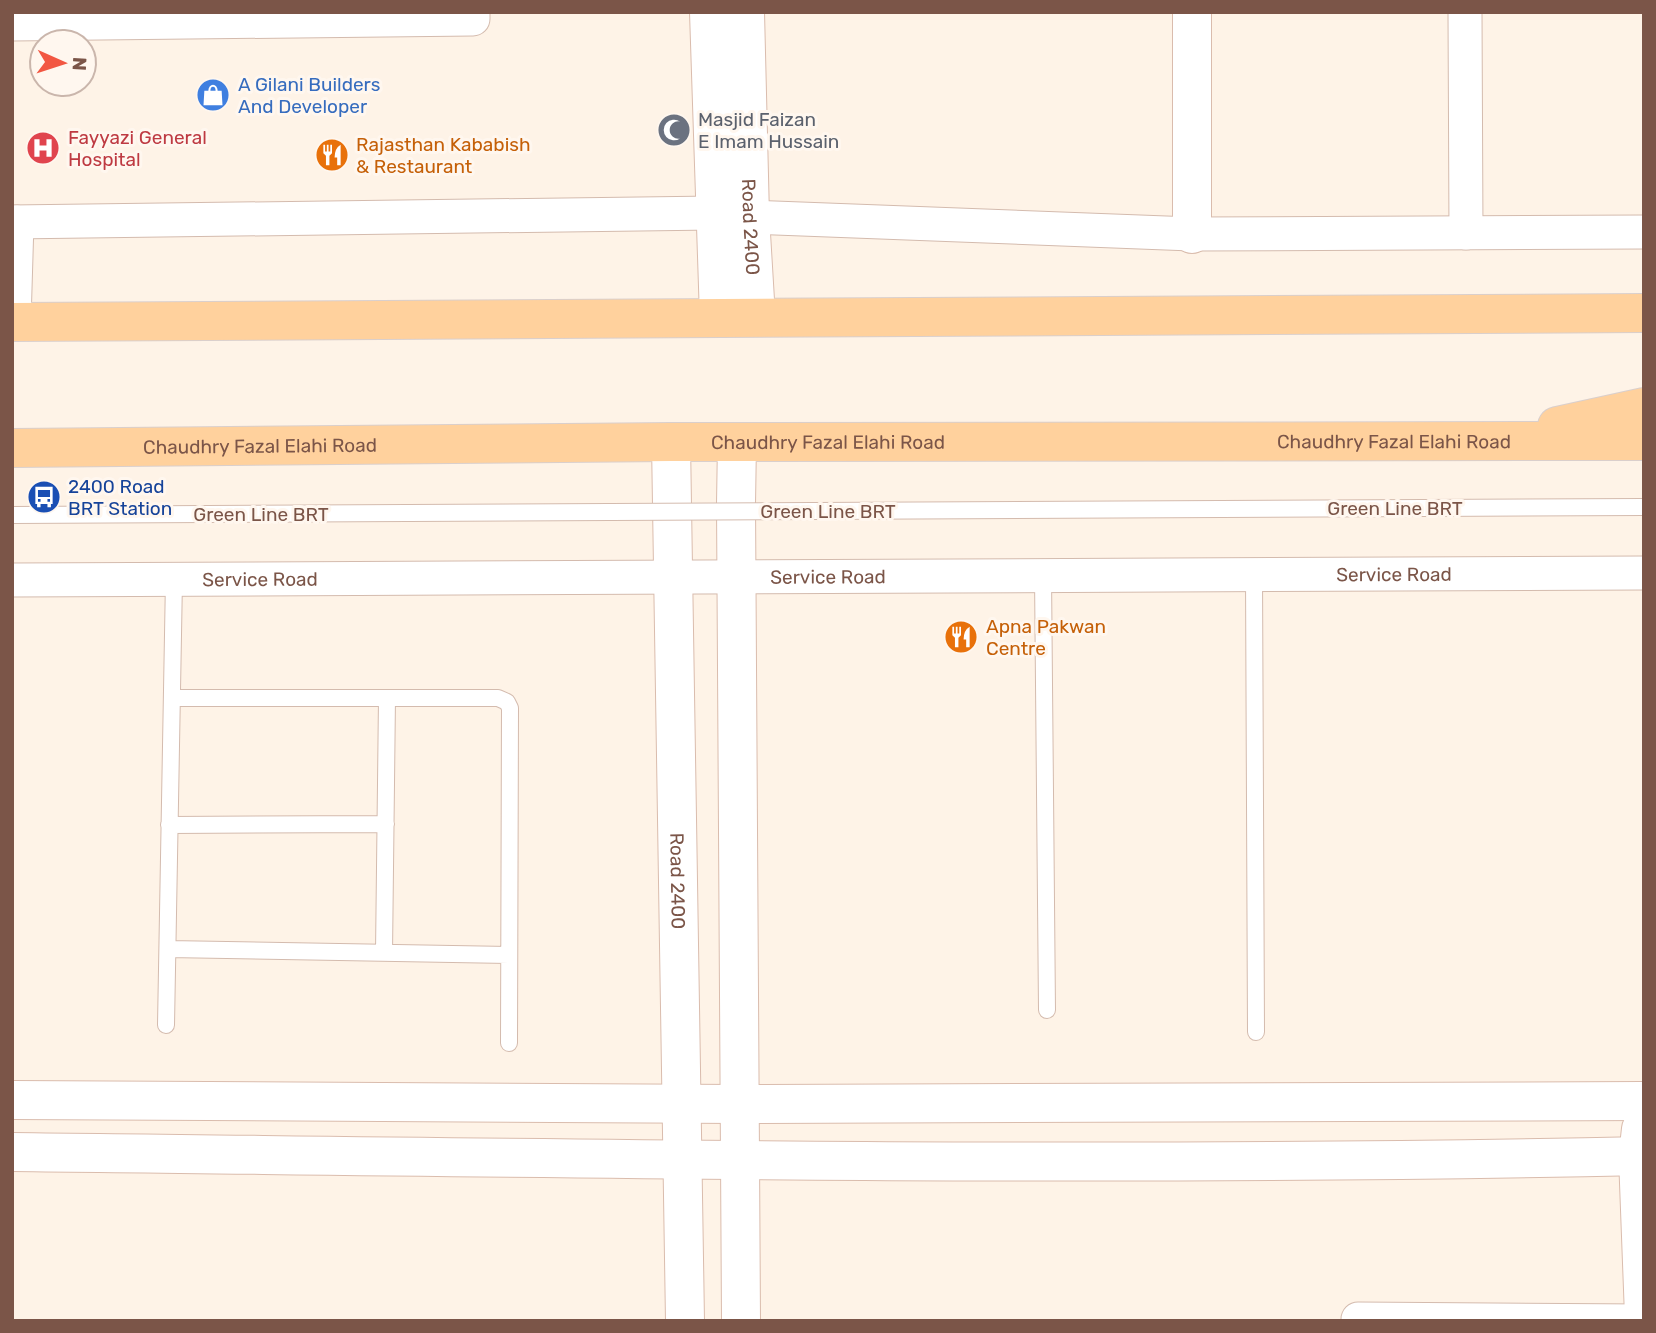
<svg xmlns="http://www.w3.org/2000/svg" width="1656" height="1333" font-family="Rubik,sans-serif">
<rect width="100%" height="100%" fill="#fef3e7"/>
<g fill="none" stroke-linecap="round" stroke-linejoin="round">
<defs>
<path id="lane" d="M1043,575l4,435
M1254,575l2,457
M172,698h326l9,4 3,6 -1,335
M169,825l217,-1
M168,949l341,6
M384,953l3,-255
M166,1025l8,-446"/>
<g id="street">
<path d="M1465,12l1,221"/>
<path d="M12,24l461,-5v-7"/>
<path d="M12,222l702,-9 36,4 442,17 452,-2"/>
<path d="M14,322l3,-100"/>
<path id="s1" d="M12,580l1632,-7"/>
<path d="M1358,1319l286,2"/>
</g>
<g id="secondary">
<path d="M709,12l10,305"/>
<path id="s2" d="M745,12l5,205 6,100"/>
<path d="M1192,12v222"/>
<path id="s3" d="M671,442l14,879"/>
<path d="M737,442l-1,62 5,817"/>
<path d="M12,1100l727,4 905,-3"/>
<path d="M1641,1129l-3,27 6,160"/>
<path d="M12,1152c544,6 1088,16 1632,4"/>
</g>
<g id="primary">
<path d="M12,322l1632,-9"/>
<path d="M1557,426l87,-19"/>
<path id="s4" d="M12,448l659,-6 973,-1"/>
</g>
</defs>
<use href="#lane" stroke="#d4bbae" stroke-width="18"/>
<use href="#street" stroke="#d4bbae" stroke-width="35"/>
<use href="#secondary" stroke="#dabcad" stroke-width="40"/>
<use href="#primary" stroke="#dacfcc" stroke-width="40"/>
<use href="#lane" stroke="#fff" stroke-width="16"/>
<use href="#street" stroke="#fff" stroke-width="33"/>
<use href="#secondary" stroke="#fff" stroke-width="38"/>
<use href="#primary" stroke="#ffd19d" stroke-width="38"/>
<defs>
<path id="lane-bridge" d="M12,515l1632,-8"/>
</defs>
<use href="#lane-bridge" stroke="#d4bbae" stroke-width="18" stroke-linecap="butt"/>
<use href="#lane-bridge" stroke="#fff" stroke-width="16"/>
</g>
<defs>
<symbol id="shop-disc" viewBox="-11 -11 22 22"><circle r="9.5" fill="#3f7fe0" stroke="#fff7ef"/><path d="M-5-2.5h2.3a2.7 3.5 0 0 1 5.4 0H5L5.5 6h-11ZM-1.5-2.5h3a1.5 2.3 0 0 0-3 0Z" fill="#fff"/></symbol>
<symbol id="mosque-disc" viewBox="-11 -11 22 22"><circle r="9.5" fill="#6b7280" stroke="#fff7ef"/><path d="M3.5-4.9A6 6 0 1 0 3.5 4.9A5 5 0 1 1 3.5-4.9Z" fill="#fff"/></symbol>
<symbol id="hospital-disc" viewBox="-11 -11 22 22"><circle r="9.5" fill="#e0444e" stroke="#fff7ef"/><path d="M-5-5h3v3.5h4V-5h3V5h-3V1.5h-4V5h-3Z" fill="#fff"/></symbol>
<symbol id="restaurant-disc" viewBox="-11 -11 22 22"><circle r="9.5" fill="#e8710a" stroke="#fff7ef"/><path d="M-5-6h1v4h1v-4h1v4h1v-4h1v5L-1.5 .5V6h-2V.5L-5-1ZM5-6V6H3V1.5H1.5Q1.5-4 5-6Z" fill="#fff"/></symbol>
<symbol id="bus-disc" viewBox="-11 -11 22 22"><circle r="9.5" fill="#1a4fb4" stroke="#fff7ef"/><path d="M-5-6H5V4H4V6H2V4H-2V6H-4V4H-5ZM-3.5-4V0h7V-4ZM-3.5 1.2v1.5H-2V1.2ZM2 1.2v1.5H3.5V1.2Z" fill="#fff"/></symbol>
</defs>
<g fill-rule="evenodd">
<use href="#shop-disc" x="194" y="76" width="38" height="38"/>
<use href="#mosque-disc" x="655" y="111" width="38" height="38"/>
<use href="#hospital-disc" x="24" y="129" width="38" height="38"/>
<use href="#restaurant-disc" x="313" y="136" width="38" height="38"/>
<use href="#bus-disc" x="25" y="478" width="38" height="38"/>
<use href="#restaurant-disc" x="942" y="618" width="38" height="38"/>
</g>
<g text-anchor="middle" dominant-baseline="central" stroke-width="6" stroke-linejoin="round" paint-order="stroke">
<g font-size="19" fill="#366cbe" stroke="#fff7ef" text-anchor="start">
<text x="238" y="84">A Gilani Builders<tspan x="238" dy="22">And Developer</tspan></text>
</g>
<g font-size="19" fill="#5b616d" stroke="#fff7ef" text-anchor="start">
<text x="698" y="119">Masjid Faizan<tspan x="698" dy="22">E Imam Hussain</tspan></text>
</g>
<g font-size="19" fill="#be3a42" stroke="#fff7ef" text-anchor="start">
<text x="68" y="137">Fayyazi General<tspan x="68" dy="22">Hospital</tspan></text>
</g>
<g font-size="19" fill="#c56008" stroke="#fff7ef" text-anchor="start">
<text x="356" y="144">Rajasthan Kababish<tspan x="356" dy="22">&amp; Restaurant</tspan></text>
<text x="986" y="626">Apna Pakwan<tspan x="986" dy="22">Centre</tspan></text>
</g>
<g font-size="19" fill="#7b5548" stroke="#fff7ef">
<text stroke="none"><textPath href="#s2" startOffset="215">Road 2400</textPath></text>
<text stroke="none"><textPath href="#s4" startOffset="816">Chaudhry Fazal Elahi Road</textPath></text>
<text stroke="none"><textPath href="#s4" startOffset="1382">Chaudhry Fazal Elahi Road</textPath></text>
<text stroke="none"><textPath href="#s4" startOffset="248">Chaudhry Fazal Elahi Road</textPath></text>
<text x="1395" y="508">Green Line BRT</text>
<text x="828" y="511">Green Line BRT</text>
<text x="261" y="514">Green Line BRT</text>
<text stroke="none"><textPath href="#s1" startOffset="1382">Service Road</textPath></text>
<text stroke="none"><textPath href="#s1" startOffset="816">Service Road</textPath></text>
<text stroke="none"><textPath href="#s1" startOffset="248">Service Road</textPath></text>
<text stroke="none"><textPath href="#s3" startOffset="439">Road 2400</textPath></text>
</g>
<g font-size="19" fill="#164399" stroke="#fff7ef" text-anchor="start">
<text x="68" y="486">2400 Road<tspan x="68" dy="22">BRT Station</tspan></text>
</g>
</g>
<rect width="1656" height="1333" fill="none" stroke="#7b5548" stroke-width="28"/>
<g transform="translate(63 63) rotate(93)"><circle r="33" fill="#fff7ef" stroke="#cab6ac" stroke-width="2"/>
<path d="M0-5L12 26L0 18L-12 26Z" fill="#f25742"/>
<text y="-10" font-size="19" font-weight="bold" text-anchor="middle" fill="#7b5548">N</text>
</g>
</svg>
